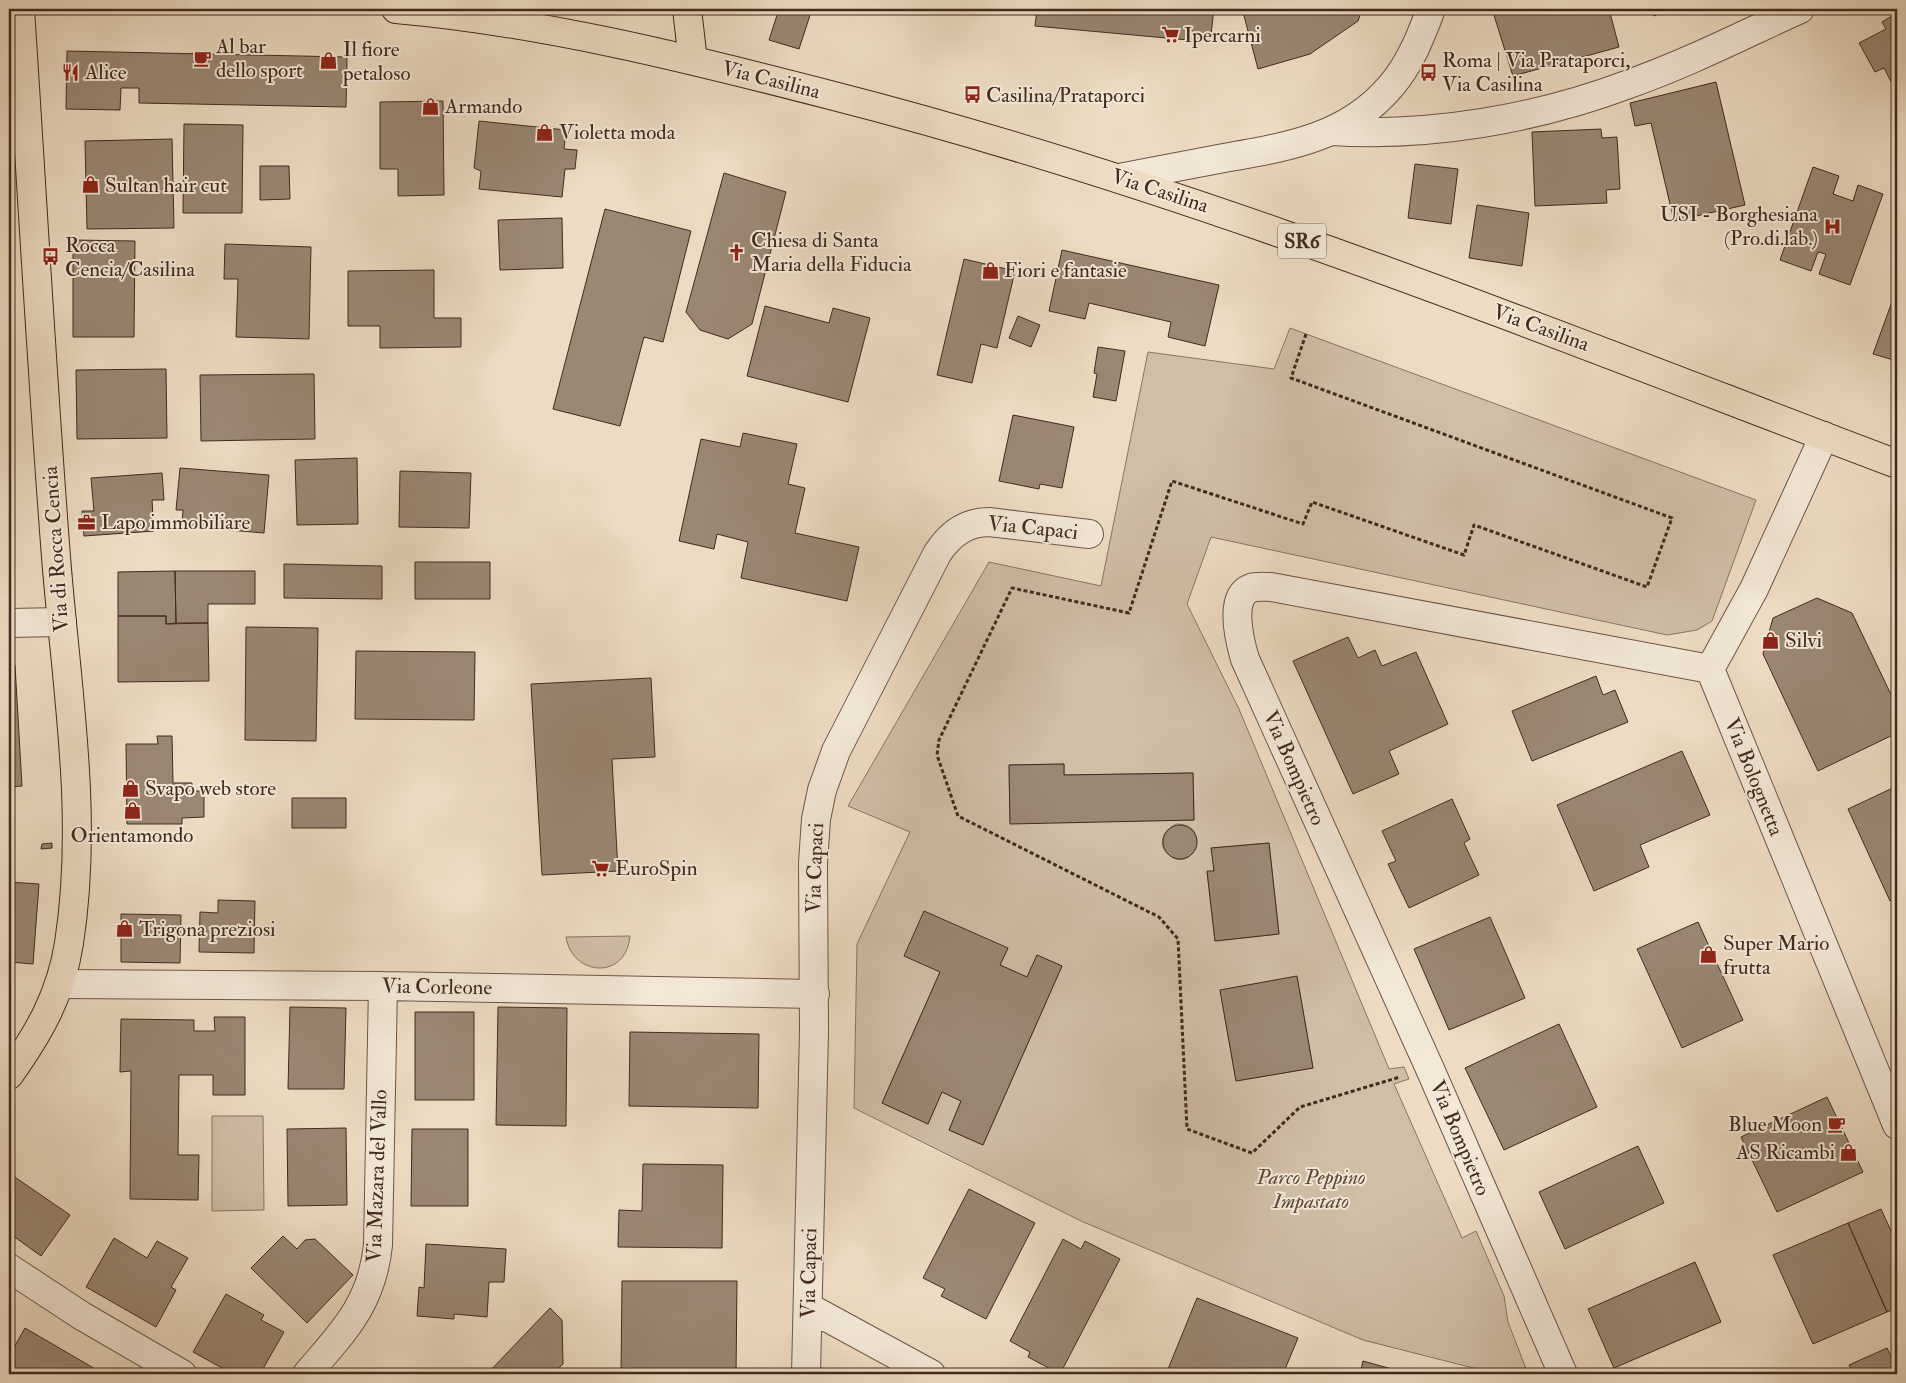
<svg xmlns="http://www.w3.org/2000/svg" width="1906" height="1383" font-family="'IM FELL Double Pica',serif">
<rect width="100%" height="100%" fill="#eddcc3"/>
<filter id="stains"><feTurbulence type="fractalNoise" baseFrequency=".004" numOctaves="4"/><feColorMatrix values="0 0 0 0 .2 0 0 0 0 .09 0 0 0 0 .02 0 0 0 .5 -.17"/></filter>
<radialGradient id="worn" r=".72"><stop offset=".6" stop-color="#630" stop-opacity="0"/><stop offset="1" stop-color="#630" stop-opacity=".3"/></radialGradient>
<path fill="#d0bea7" stroke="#887463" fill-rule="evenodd" d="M1290,328l466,172 -44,121 -15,9 -30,5 -456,-98 -24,67 52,105 150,360 15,-2 5,12 -15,5 68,154 14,-7 28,65 4,26 20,52h-31l-134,-34 -282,-119 -227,-113 3,-164 53,-112 -62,-26 141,-244 112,24 47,-234 126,17zM1064,764v11l129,-2 1,47 -184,3 -1,-58zM1177,824c37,1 15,52 -9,30 -12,-11 -3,-26 9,-30zM1269,843l10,91 -64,7 -8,-69 7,-1 -2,-23zM1008,948l-8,17 27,12 10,-22 25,11 -79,179 -34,-15 12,-29 -19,-9 -14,32 -46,-21 58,-131zM1297,977l16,91 -77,13 -16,-91z
M630,936c-4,45 -58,40 -64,1z
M212,1116h51l1,94 -52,1z"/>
<path fill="#9a8774" stroke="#412a1f" d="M779,9h33l-13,40 -30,-9z
M1037,9h177l-4,33 -175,-16z
M1256,9h106l-4,12 -48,33 -52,15 -15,-57z
M1492,9h117l10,38 -106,29z
M1651,9h18l-15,7z
M1897,13v80l-13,-25 -9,4 -16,-29 27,-14 -4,-7z
M67,51l280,6 -1,50 -207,-4v-15h-18l-1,22 -54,-1z
M1716,82l29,123 -71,16 -23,-98 -16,3 -5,-23z
M443,101l1,94 -46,1v-27h-18v-67z
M479,121l87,9 -2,19 13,1 -2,19h-10l-3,28 -83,-8 2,-18 -7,-3z
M184,124l59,1 -1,88h-59z
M1601,129l1,9 15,-1 3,52 -14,1 1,13 -72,3 -3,-74z
M172,139l2,89 -87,1 -2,-88z
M1415,164l43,5 -7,55 -43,-6z
M260,166h29l1,33 -30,1z
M1813,167l26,9 -6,18 20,7 5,-16 25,9 -33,91 -31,-11 7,-20 -8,-2 -7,19 -31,-11z
M724,173l62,19 -34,132 -24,15 -28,-9 -14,-18z
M1477,205l52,8 -7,53 -53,-8z
M605,209l86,22 -28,111 -19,-5 -24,89 -67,-17z
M562,218l1,50 -63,2 -2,-50z
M73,240l62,1 -1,96h-61z
M225,244l86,3 -2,92 -73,-2 2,-58h-14z
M1062,250l157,35 -14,61 -37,-9 3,-15 -82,-19 -4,16 -36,-8z
M964,259l51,12 -18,77 -16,-4 -9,39 -35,-8z
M434,270v48h27v29l-81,1v-22h-32v-55z
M1897,288v73l-24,-7z
M765,306l64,17 4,-15 37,10 -22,84 -101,-26z
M1018,316l22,9 -9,22 -22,-9z
M1098,347l27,4 -9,50 -23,-4 4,-23 -3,-1z
M166,369l1,69 -90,1 -1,-69z
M314,374l1,65 -114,2 -1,-66z
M1013,415l61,12 -12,61 -22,-4 -1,5 -40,-8z
M743,433l54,11 -9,40 17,4 -10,45 64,14 -12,54 -106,-23 7,-36 -31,-8 -3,15 -35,-8 22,-102 39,8z
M357,458l1,66 -61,1 -2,-65z
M180,468l89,7 -5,58 -82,-7 1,-16h-7z
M400,471l71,2 -2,55 -70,-1z
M162,473l2,27h-12l2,31 -70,5 -2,-25h12l-3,-33z
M415,562h75v37h-75z
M284,564l98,2v33l-98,-1z
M175,571l1,52 -10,1v-8h-48v-44z
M175,571h80v33h-47v19h-32z
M1817,598l35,15 45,94v26l-79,38 -55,-117 10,-36z
M118,616h48v8l42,-1 1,58 -91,1z
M246,627l72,1 -2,113 -71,-1z
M1348,637l10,21 17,-8 7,16 34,-14 32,72 -59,27 10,23 -46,20 -60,-133z
M356,651l119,1 -1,68 -119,-1z
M15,665l7,121 -13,1v-121z
M1596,676l7,19 12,-5 13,32 -96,39 -20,-50z
M651,678l4,79 -43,2 6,112 -76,4 -11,-191z
M157,736h15l1,47h19v8h12v26l-22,1v6h-55l-1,-80h32z
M1682,751l28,64 -70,30 9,22 -55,24 -37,-86z
M1064,764v11l129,-2 1,47 -184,4 -1,-59z
M1897,786v112l-7,3 -42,-92z
M292,798h54v30h-54z
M1452,799l18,40 -6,4 15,32 -70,33 -21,-44 8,-3 -14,-30z
M1163 842a17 17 0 1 1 34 0a17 17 0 1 1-34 0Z
M52,843v5l-11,1 1,-5z
M1269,843l10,91 -64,7 -8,-70h7l-3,-23z
M9,882l30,2 -6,80 -24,-2z
M218,900l37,1 -1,52 -55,-1 1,-40 18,1z
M924,911l84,37 -8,17 27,12 10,-22 25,11 -79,179 -34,-15 12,-29 -19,-9 -14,32 -46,-21 58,-131 -36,-16z
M121,914l60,1 -1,48 -59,-1z
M1490,917l35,81 -76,32 -35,-81z
M1698,922l45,98 -61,28 -45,-99z
M1297,976l16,92 -77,13 -16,-91z
M290,1007l56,1 -2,81h-56z
M498,1007l69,1 -1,118 -70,-1z
M415,1012h59v88h-59z
M214,1017h31v78h-32v-20h-34l-1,80h21l-1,45 -68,-1 1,-128 -11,1 1,-53 73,1v11h21z
M1559,1024l38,83 -93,43 -39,-82z
M630,1032l129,2 -1,74 -129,-2z
M1827,1097l36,75 -86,40 -36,-75z
M346,1128l1,77 -59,1 -1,-77z
M412,1129h56v77h-57z
M1638,1146l26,57 -99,46 -26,-57z
M643,1164l80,1 -1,83 -104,-1 1,-37 23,1z
M9,1173l61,42 -29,41 -32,-23z
M969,1189l66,34 -49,96 -45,-23 4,-7 -22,-11z
M1881,1209l16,35v64l-10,4 -39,-89z
M1848,1223l39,89 -74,32 -40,-89z
M283,1236l14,13 8,-9 10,-1 38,36 -46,48 -56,-55z
M114,1238l33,20 10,-17 31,17 -17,29 5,3 -20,37 -70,-40z
M1063,1239l18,10 4,-8 35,18 -60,115 -32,-17 2,-5 -20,-11z
M426,1244l80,5 -2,33h-15l-2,35 -33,-3v5l-37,-3 2,-29 5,1z
M1695,1262l26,60 -107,46 -26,-59z
M622,1281h115l-1,93h-115z
M226,1294l38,21 -3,5 23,12 -24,42h-27l-40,-22z
M1197,1298l101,40 -15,36h-117z
M550,1308l12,12 1,44 -10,10h-66z
M25,1328l72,42 -2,4h-86v-18z
M1887,1348l10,22v4h-46l2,-1 -4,-8z
M1363,1361l47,13h-50z"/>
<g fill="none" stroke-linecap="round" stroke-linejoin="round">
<defs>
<path id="minor" d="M1331,131c100,6 205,-12 298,-47 59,-21 114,-49 171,-75
M1119,178c35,-7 70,-13 105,-20 63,-11 123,-20 167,-72 19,-22 30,-50 40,-77
M1824,436l-70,153 -44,80 187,456
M9,623l53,-1
M59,984l324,2 432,8
M9,1268l73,48 100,58
M808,1307l123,67
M307,1374c36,-42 65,-70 71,-129l5,-259
M806,1374l8,-343 -1,-168 3,-44 6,-29 14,-39 101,-197c12,-19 28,-32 52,-32l100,12
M1563,1374l-133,-305 -185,-410c-5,-17 -17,-62 6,-71 6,-2 14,-1 20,-1l439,82"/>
<path id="major" d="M396,9c147,13 291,49 434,86 365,93 715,236 1067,369
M687,9l6,52
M9,1075c30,-42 52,-80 60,-132 20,-128 -3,-258 -13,-386 -14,-182 -24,-365 -36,-548"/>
</defs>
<use href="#minor" stroke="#6c5648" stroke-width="30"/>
<use href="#major" stroke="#412a1f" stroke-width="30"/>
<path stroke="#412a1f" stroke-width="3" stroke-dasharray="4 2.5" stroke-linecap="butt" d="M1306,334l-15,44 381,140 -25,69 -173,-62 -10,30 -152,-53 -9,22 -131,-43 -43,132 -117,-25 -73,152 -2,15 21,61 201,101 19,22 9,190 65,24 48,-46 100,-30"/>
<use href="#minor" stroke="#f3e8d8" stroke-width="28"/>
<use href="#major" stroke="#eddcc3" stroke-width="28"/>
</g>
<defs>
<symbol id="supermarket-bare" viewBox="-9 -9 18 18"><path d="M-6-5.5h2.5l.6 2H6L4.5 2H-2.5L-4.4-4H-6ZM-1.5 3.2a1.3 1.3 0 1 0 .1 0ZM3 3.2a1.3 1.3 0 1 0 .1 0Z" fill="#8f2418" stroke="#f3e8d8" stroke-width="2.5" paint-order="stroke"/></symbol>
<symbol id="cafe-bare" viewBox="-9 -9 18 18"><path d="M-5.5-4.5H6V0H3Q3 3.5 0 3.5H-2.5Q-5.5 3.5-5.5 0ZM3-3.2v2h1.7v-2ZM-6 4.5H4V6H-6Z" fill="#8f2418" stroke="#f3e8d8" stroke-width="2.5" paint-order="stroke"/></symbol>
<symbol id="shop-bare" viewBox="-9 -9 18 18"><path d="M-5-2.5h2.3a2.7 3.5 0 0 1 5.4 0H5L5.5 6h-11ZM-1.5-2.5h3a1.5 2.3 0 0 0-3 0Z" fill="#8f2418" stroke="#f3e8d8" stroke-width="2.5" paint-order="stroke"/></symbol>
<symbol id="restaurant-bare" viewBox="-9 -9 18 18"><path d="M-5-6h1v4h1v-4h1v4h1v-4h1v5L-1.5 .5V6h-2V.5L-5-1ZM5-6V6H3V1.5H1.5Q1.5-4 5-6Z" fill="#8f2418" stroke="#f3e8d8" stroke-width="2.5" paint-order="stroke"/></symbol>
<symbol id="bus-bare" viewBox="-9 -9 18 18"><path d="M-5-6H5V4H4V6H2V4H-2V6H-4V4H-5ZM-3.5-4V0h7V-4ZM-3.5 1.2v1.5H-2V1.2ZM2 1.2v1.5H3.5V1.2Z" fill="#8f2418" stroke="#f3e8d8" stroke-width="2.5" paint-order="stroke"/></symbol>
<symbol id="hospital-bare" viewBox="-9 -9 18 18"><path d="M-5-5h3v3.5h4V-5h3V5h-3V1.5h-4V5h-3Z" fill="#8f2418" stroke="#f3e8d8" stroke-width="2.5" paint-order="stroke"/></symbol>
<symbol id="church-bare" viewBox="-9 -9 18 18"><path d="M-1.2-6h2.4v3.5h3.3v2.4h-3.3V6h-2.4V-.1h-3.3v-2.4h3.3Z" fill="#8f2418" stroke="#f3e8d8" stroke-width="2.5" paint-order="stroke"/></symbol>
<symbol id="office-bare" viewBox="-9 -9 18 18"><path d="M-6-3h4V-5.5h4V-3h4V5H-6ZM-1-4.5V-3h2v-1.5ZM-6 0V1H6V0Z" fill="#8f2418" stroke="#f3e8d8" stroke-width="2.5" paint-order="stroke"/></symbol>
</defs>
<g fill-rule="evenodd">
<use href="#supermarket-bare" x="1158" y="22" width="25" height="25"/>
<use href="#cafe-bare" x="190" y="46" width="25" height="25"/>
<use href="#shop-bare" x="316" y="48" width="25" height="25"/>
<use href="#restaurant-bare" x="58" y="60" width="25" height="25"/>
<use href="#bus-bare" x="1416" y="60" width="25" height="25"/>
<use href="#bus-bare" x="960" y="82" width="25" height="25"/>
<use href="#shop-bare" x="418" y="94" width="25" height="25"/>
<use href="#shop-bare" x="532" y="120" width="25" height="25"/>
<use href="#shop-bare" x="78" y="172" width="25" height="25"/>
<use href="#hospital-bare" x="1820" y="214" width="25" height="25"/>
<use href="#church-bare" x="724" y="240" width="25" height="25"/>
<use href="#bus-bare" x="38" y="244" width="25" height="25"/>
<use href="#shop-bare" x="978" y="258" width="25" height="25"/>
<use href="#office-bare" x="74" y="510" width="25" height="25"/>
<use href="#shop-bare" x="1758" y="628" width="25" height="25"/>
<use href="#shop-bare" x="118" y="776" width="25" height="25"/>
<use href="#shop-bare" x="120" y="798" width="25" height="25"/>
<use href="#supermarket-bare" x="588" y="856" width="25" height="25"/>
<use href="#shop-bare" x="112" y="916" width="25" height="25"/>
<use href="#shop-bare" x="1696" y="942" width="25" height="25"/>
<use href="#cafe-bare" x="1824" y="1112" width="25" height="25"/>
<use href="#shop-bare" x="1836" y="1140" width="25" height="25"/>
</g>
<g text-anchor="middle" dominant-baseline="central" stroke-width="4" stroke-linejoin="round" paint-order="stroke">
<rect fill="#f3e8d8" stroke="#766356" stroke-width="1" x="1278" y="223.5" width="48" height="35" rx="4"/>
<g font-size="20" font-weight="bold" fill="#412a1f">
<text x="1302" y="241">SR6</text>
</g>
<g font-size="21" fill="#412a1f" stroke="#f3e8d8" text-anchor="start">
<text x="1184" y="35">Ipercarni</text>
<text x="216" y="46">Al bar<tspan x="216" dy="24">dello sport</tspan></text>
<text x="343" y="49">Il fiore<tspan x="343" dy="24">petaloso</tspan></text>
<text x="1442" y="60">Roma | Via Prataporci,<tspan x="1442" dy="24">Via Casilina</tspan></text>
<text x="85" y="72">Alice</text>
<text x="986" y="95">Casilina/Prataporci</text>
<text x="445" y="106">Armando</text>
<text x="559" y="132">Violetta moda</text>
<text x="105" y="185">Sultan hair cut</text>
<text x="1818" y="214" text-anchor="end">USI - Borghesiana<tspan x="1818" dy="24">(Pro.di.lab.)</tspan></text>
<text x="751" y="240">Chiesa di Santa<tspan x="751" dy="24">Maria della Fiducia</tspan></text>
<text x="65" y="245">Rocca<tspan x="65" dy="24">Cencia/Casilina</tspan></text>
<text x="1004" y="270">Fiori e fantasie</text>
<text x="101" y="522">Lapo immobiliare</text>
<text x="1785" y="640">Silvi</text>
<text x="145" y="788">Svapo web store</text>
<text x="132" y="835" text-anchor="middle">Orientamondo</text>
<text x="615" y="868">EuroSpin</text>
<text x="139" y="929">Trigona preziosi</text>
<text x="1723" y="943">Super Mario<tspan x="1723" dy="24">frutta</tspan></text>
<text x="1822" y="1124" text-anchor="end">Blue Moon</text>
<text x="1835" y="1152" text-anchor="end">AS Ricambi</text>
</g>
<g font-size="21" fill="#412a1f" stroke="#f3e8d8">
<text transform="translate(771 80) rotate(14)">Via Casilina</text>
<text transform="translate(1160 191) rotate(18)">Via Casilina</text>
<text transform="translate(1541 328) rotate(20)">Via Casilina</text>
<text transform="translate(1033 528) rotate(6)">Via Capaci</text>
<text transform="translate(56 549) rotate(-94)">Via di Rocca Cencia</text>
<text transform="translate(1294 768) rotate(66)">Via Bompietro</text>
<text transform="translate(1754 777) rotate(68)">Via Bolognetta</text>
<text transform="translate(815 868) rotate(-88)">Via Capaci</text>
<text transform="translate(437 987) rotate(1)">Via Corleone</text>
<text transform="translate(1460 1138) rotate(67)">Via Bompietro</text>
<text transform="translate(377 1176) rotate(-88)">Via Mazara del Vallo</text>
<text transform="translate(809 1273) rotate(-89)">Via Capaci</text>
</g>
<g font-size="21" font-style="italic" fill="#5e483a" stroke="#f3e8d8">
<text x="1311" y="1177">Parco Peppino<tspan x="1311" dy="24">Impastato</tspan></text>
</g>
</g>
<rect width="1906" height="1383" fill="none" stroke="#eddcc3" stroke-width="30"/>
<rect x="10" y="10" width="1886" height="1363" fill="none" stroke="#412a1f" stroke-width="2.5"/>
<rect x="15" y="15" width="1876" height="1353" fill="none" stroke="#412a1f"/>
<rect width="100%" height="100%" filter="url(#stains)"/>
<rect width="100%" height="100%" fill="url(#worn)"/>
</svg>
